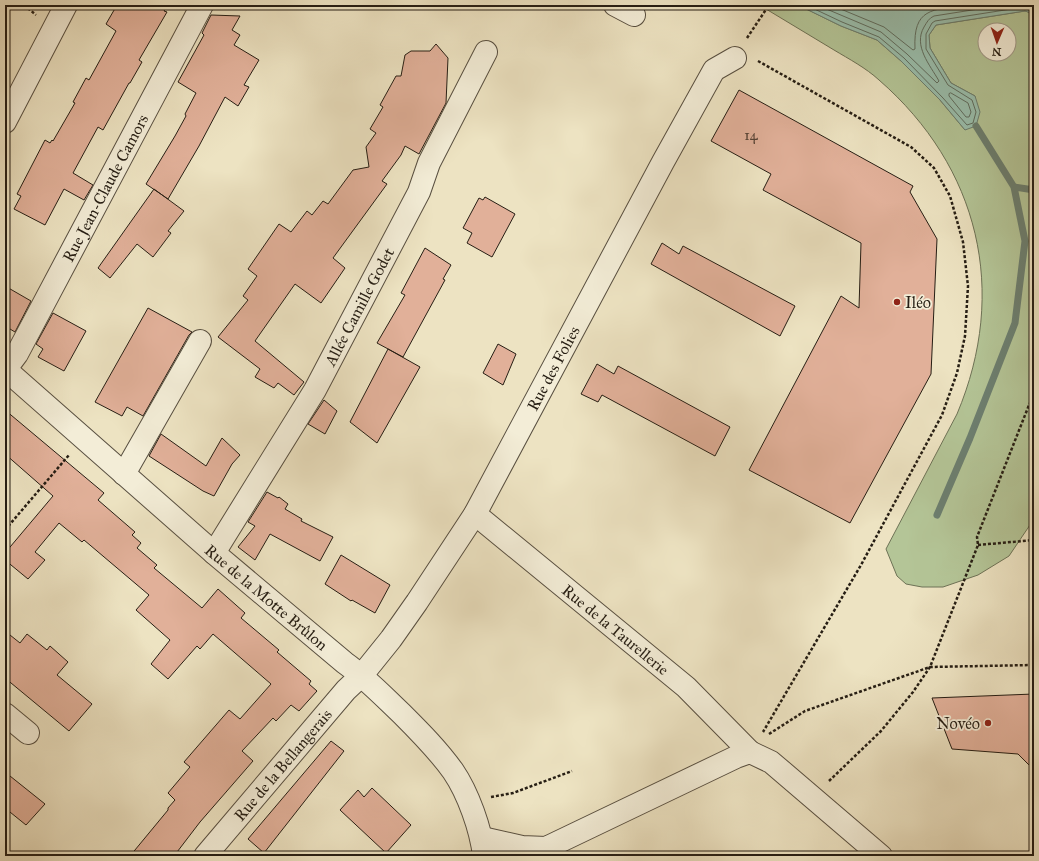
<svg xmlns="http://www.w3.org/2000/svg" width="1039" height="861" font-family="'IM FELL Great Primer',serif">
<rect width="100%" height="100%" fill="#ede3c2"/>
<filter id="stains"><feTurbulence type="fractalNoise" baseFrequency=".005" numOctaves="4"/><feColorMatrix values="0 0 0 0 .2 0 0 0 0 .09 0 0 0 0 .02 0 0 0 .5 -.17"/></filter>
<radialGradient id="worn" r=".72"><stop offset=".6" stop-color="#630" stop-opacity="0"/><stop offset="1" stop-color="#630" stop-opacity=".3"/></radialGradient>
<path fill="#b4c597" stroke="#6d7256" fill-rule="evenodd" d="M769,5h29l43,21 36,14 24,21 39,39 25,30 10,-34 -24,-13 -21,-35 -1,-13 7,-10 89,-14 9,3v505l-25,37 -31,19 -35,12h-21l-16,-3 -9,-8 -11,-27 71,-135c52,-123 22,-247 -78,-334 -13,-12 -30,-21 -45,-30 -23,-14 -45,-27 -68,-41zM985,30h24v24h-24z"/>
<path fill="#9abfad" stroke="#6c7f70" d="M798,5h236v9l-9,-3 -89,14 -7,10 1,13 21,35 24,13 5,16 -4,14 -11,4 -25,-30 -39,-39 -24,-21 -36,-14z"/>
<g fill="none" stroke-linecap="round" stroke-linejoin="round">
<path stroke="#606e60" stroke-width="1" d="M806,5l36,17 37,15 25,21 39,40 24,27 6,-2 3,-11 -4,-12 -24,-15 -22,-36v-15l6,-11 3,-2 89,-14 10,3
M817,5l64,27 26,22 30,29 2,-2c-9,-16 -26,-35 -15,-54 3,-5 5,-9 10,-11l70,-11
M831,5l53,22 29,23 2,-1c-2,-41 17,-39 50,-44
M951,93l17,10 3,9 -2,5h-3l-17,-21v-2z"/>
<path stroke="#6c7f70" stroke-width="7" d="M1014,187l20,3
M937,515l33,-77 45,-115 10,-82 -11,-54 -38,-61"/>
</g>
<path fill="#e1b099" stroke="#261e14" d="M117,5h51l-4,6 3,1 -28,48 3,2 -12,21h-1l-26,47 -5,-3 -25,46 20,12 -9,15 -20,-11 -19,36 -31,-16 7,-13 -4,-2 28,-54 5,3 2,-3 1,1 22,-38 -2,-1 13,-24 3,2 27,-49 -10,-7z
M211,15l29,1 -8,14 8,5 -6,10 25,15 -15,25 5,2 -11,19 -13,-9 -26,49 -31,53 -22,-15 29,-48 11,-20 -1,-2 11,-21 -18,-11 26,-47 -2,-2z
M436,44l12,14 -2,45 -27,51 -14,-8 -4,9 -19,26 5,3 -54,74 12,10 -24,35 -26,-19 -40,57 49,41 -10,13 -16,-12 -4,5 -19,-11 5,-8 -42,-32 30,-37 -5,-4 14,-20 -9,-7 31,-45 12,8 16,-21 5,4 11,-14 5,3 25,-34 16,-3 -3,-20 10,-14 -6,-4 13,-22 -3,-2 16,-29h5l4,-21 6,-4h19z
M739,90l174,96 -3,6 27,47 -6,135 -81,149 -101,-53 92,-174 18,12 2,-65 -98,-53 8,-16 -60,-33z
M154,189l30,22 -16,20 3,2 -18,24 -16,-13 -27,34 -12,-10z
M485,197l30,17 -23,43 -25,-14 5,-10 -9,-5 16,-30 4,2z
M662,243l17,11 4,-8 112,60 -15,30 -129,-72z
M425,248l26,17 -8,14 2,1 -42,77 -26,-14 28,-48 -4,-2z
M5,286l26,15 -16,31 -10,-6z
M148,308l44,24 -3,3 -46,81 -16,-9 -5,9 -27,-14z
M53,313l33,18 -22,40 -26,-14 5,-8 -7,-5z
M498,344l18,10 -13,31 -20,-12z
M388,349l32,18 -43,76 -27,-21z
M597,364l17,10 4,-8 112,61 -15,29 -113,-61 -4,7 -17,-8z
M324,400l13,11 -12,23 -17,-10z
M5,410l99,83 -6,7 37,32 -3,3 9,8 -4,5 20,17 -3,3 48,40 16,-19 27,24 -4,5 38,32 -2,2 34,29 -2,3 8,7 -18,20 -8,-6 -15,16 -3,-3 -31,33 11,10 -53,61 -26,34h-44l38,-46v-2l7,-8 -7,-7 22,-26 -6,-5 45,-52 11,9 31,-35 -58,-50 -13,15 -3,-3 -29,33 -17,-15 19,-24 -34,-30 13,-15 -65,-55 -2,2 -23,-19 -24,29 10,8 -17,19 -23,-19v-7l48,-57 -48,-42z
M161,434l45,32 16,-28 18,17 -8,9 -18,32 -11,-5 -54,-35z
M267,492l11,6 1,-1 9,7 -3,5 17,10 -1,2 32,16 -13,24 -50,-27 -15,26 -17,-13 17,-21 -7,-4z
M341,555l49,30 -15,28 -23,-13 -1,1 -26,-17z
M5,631l15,12 7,-9 20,16 3,-4 18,16 -11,13 35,29 -23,27 -64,-53z
M1034,694v76l-16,-16 -66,-5 -20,-51z
M331,741l13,10 -80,102 -16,-14z
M5,772l40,32 -19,21 -21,-17z
M372,788l39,37 -25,28 -46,-43 18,-20 6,7z"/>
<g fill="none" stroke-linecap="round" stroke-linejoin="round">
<defs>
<g id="minor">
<path d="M615,5l19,10"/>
<path d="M5,122l61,-117"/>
<path id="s1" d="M5,369l209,184 131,110c21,15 38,33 57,51 18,18 36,36 51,57 15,22 28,58 31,85"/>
<path id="s2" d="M5,370l12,-16 185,-349"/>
<path d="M124,474l76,-133"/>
<path id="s3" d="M475,514l211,173 64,65"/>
<path id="s4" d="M214,553l101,-163 104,-198 10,-29 57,-111"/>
<path d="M5,714l23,19"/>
<path d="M482,838l40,9 24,1 190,-91 14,-5 21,10 110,94"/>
<path id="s5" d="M205,856l141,-166 16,-15 29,-36 26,-37 58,-88 188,-352 51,-92 21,-12"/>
</g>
</defs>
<use href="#minor" stroke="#584f40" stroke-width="24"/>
<path stroke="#261e14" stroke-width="2.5" stroke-dasharray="3 2" stroke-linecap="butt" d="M24,5l12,10
M747,38l22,-33
M758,61l153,86 23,21 16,28 13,46 5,44 -3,50 -8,37 -15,42 -81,150 -98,167
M5,530l64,-75
M978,545l56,-5
M769,734l36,-23 125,-44 104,-2
M829,781l52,-50 32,-39 17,-25 48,-122 -1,-8 52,-132 5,-10
M491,797l22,-4 59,-22"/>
<use href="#minor" stroke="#f3edd7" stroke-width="22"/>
</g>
<g fill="#8f2418" stroke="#f3edd7" stroke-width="1.5">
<circle cx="897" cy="302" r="4"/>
<circle cx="988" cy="723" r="4"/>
</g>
<g text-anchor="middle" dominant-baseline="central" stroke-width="3.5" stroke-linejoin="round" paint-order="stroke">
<g font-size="14" fill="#554235">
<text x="751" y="135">14</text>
</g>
<g font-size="16" fill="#261e14" stroke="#f3edd7">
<text stroke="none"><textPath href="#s2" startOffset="208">Rue Jean-Claude Camors</textPath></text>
<text stroke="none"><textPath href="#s4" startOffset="286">Allée Camille Godet</textPath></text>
<text stroke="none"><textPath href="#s5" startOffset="602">Rue des Folies</textPath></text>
<text stroke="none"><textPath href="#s1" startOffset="347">Rue de la Motte Brûlon</textPath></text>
<text stroke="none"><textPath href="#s3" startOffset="182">Rue de la Taurellerie</textPath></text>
<text stroke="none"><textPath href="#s5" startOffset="120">Rue de la Bellangerais</textPath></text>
</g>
<g font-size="16" fill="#261e14" stroke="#f3edd7" text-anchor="start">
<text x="905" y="302">Iléo</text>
<text x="980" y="723" text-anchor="end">Novéo</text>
</g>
</g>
<rect width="1039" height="861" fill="none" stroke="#ede3c2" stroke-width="20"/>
<rect x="6" y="6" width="1027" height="849" fill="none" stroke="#261e14" stroke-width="2"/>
<rect x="10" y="10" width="1019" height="841" fill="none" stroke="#261e14"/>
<g transform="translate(997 42) rotate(182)"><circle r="19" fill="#f3edd7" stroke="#a19a89"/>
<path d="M0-3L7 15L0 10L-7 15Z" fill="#8f2418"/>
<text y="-6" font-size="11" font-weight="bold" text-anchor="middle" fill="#261e14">N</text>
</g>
<rect width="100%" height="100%" filter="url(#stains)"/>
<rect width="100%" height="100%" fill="url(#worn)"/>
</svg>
